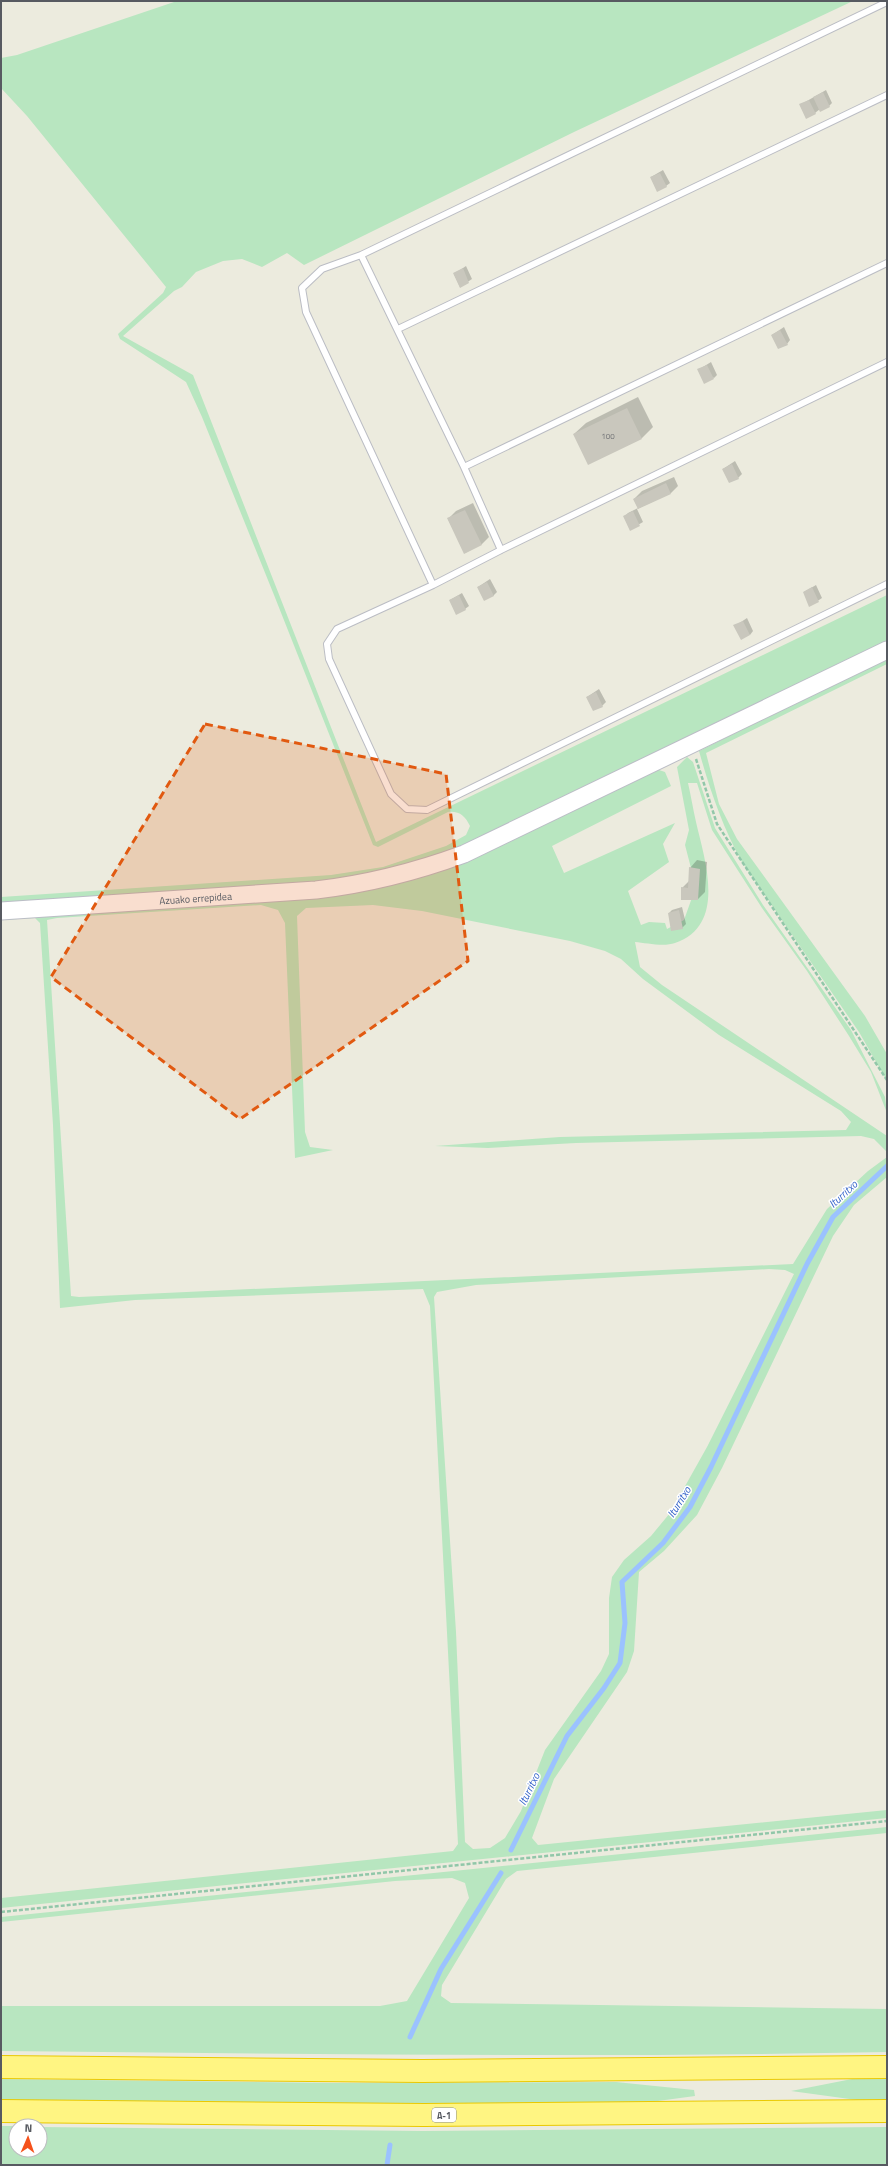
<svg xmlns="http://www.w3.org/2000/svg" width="888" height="2166" font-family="'Titillium Web',sans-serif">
<rect width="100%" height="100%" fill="#ecebde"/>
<path fill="#b8e6c0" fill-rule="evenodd" d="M177,1h676l-279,131 -270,133 -17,-12 -25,14 -20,-8 -19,2 -27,11 -14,15 -8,4 -51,45 70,39 183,467 511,-247v48l-386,187 -64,27 -103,25 -333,21v-6l330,-22 52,-8 63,-21 20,-11 4,-9c-5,-10 -10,-15 -22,-14l-70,35 -5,-2 -99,-250 -72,-178 -16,-35 -66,-43 -2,-5 45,-41 3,-6 -139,-171 -26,-28v-30l16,-3z
M887,658v6l-181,89 13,51 18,35 128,177 22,38v27l-28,-49 -117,-170c-20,-36 -32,-72 -43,-111z
M687,757l6,5 22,66 48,77 88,125 34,67 2,16 -16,-41 -22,-36 -42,-65 -45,-63 -50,-78 -15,-47h-9c3,13 5,26 8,39 9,39 31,103 -21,121 -11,4 -29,0 -40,-1l5,25 22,18 225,151v16l-13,-13 -13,-3 -285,7 -88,5 -53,-2 125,-9 286,-7 5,-8 -10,-11 -122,-76 -76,-56 -22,-20 -16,-8 -35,-10 -148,-30 -49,-6 -67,3 -9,8 8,216 5,15 23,3 -38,8 -10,-235 -7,-13 -17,-5 -204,13 -10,2 24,376 8,1 714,-33 34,-55 41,-38 19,-14v20l-33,28 -21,31 -111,232 -25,47 -33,36 -25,21 -5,79 -7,21 -73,107 -22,59 6,7 349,-35v8l-886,90v-10l452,-47 5,-7 -28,-538 -7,-17 -288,11 -75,8 -7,-183 -13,-202 -5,-5 -34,2v-5l371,-26 284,-120 9,3 6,14 -119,60 12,27 111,-50 -12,21 6,18 -41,29 13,34 8,-3 16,1 2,6 17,-9 10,-28 -3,-24 -6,-23 4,-15 -12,-63zM769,1269l16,1 9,4 -87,173 -37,66 -19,23 -27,24 -12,17 -3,21v56l-8,17 -56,79 -24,61 -16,27 -15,10 -17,1 -8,-7 -9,-210 -22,-335 3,-5 39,-7z
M887,1827v6l-370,38 -11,8 -64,106 -1,11 10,7 436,6v43c-295,6 -591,2 -886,-1v-45h379l27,-5 62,-103 -4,-15 -13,-5 -57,3 -394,41v-5z
M887,2077v22l-30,1 -66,-9 66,-13z
M1,2079l332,4 283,-1 78,8 1,6 -67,9h-236l-391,-4z
M1,2126h15v24h24v-23l383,4 464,-4v38l-886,-1z"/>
<path fill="#0003" d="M826,90l6,13 -3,3 -9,3 -5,4 -15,-8z
M663,170l7,13 -4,3 -15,-9z
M466,266l6,13 -12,8 -6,-13z
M784,327l6,13 -3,4 -15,-9z
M711,362l6,13 -3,3 -16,-8z
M638,397l15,30 -11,11 -68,-4 12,-11z
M735,461l7,13 -4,4 -15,-9z
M674,477l4,9 -7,7 -34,16 6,13 -12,7 -6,-13 3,-3 10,-5 -4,-9 8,-8z
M473,503l16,34 -7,7 -17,9 -17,-34 8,-8z
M490,579l7,13 -4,4 -15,-9z
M816,585l6,13 -12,8 -6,-14z
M462,593l7,13 -4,3 -15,-9z
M747,618l6,13 -3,4 -15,-9z
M599,689l7,13 -4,4 -15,-9z
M697,860l10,2 -2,30 -7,7 -16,-11 7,-7 1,-13z
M682,907l4,17 -4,4 -13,-15 3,-3z"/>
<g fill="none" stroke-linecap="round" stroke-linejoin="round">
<path stroke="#9bc2ff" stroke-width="5" d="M511,1850l56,-114 37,-48 16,-25 5,-40 -3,-41 41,-39 27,-36 21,-40 96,-203 26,-47 54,-51
M410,2037l31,-68 60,-96
M387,2165l3,-20"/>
</g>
<path fill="#c9c7bd" d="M823,92l7,15 -10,5 -7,-15z
M809,100l7,14 -10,5 -7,-15z
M660,173l7,14 -10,5 -7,-15z
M463,268l6,15 -9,5 -7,-15z
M780,330l8,15 -10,4 -7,-14z
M707,365l7,14 -10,5 -7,-15z
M627,408l15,31 -54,26 -15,-31z
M732,464l7,15 -10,4 -7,-14z
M666,483l5,11 -33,15 -5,-10z
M465,510l17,35 -18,9 -17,-36z
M633,511l7,15 -10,5 -7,-15z
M487,582l7,14 -10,5 -7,-14z
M812,587l7,15 -10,5 -6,-15z
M459,595l7,15 -10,5 -7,-15z
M743,621l7,14 -9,5 -8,-15z
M596,692l7,15 -10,4 -7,-14z
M689,867l11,2 -2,31h-17v-13l7,1z
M679,910l4,19 -12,2 -3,-18z"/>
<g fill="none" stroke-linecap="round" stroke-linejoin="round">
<defs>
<path id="lane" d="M887,2l-526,253 -39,14 -20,19 4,24 127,273 68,-35 386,-188
M361,255l103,212 37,83
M398,329l489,-234
M464,467l423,-204
M433,585l-96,44 -10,15 2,15 62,135 16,15 20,1 460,-226"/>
<g id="secondary">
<path id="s1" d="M1,911l315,-21c52,-6 99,-18 148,-36l423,-204"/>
</g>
<path id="highway" d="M1,2067l421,4 465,-4
M1,2111l423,4 463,-4"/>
</defs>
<use href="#lane" stroke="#bbbdc4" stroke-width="8"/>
<use href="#secondary" stroke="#bbbdc6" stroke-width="19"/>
<use href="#highway" stroke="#eac900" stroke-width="24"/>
<path stroke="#91c7a9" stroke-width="2.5" stroke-dasharray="4 2" stroke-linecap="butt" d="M696,759l21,65 170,256
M1,1912l886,-91"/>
<use href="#lane" stroke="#fff" stroke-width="6"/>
<use href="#secondary" stroke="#fff" stroke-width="17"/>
<use href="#highway" stroke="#fff582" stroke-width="22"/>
</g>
<path fill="#e15910" fill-opacity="0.2" stroke="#e15910" stroke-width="3" stroke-dasharray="8 5" stroke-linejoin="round" d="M205,724l241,50 22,187 -228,158 -189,-142z"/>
<g text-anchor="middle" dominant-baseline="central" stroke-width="3" stroke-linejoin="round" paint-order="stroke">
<g font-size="8" fill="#747578">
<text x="608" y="436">100</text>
</g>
<rect fill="#fff" stroke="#898c90" stroke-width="1" x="432" y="2108" width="24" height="14" rx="3"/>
<g font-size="9" font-weight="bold" fill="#575a61">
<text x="444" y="2115">A-1</text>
</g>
<g font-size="10" fill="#575a61" stroke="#fff">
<text stroke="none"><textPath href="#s1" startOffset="195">Azuako errepidea</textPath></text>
</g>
<g font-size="11" font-style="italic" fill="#3665ca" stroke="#fff">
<text transform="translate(843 1194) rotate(-43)">Iturritxo</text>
<text transform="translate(679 1502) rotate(-58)">Iturritxo</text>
<text transform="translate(529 1789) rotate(-64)">Iturritxo</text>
</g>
</g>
<rect width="888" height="2166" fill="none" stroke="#575a61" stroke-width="4"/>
<g transform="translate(28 2138) rotate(2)"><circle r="19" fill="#ffffff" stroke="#bcbdc0"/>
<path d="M0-3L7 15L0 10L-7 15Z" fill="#f5511b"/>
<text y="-6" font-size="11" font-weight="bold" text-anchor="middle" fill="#575a61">N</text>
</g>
</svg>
